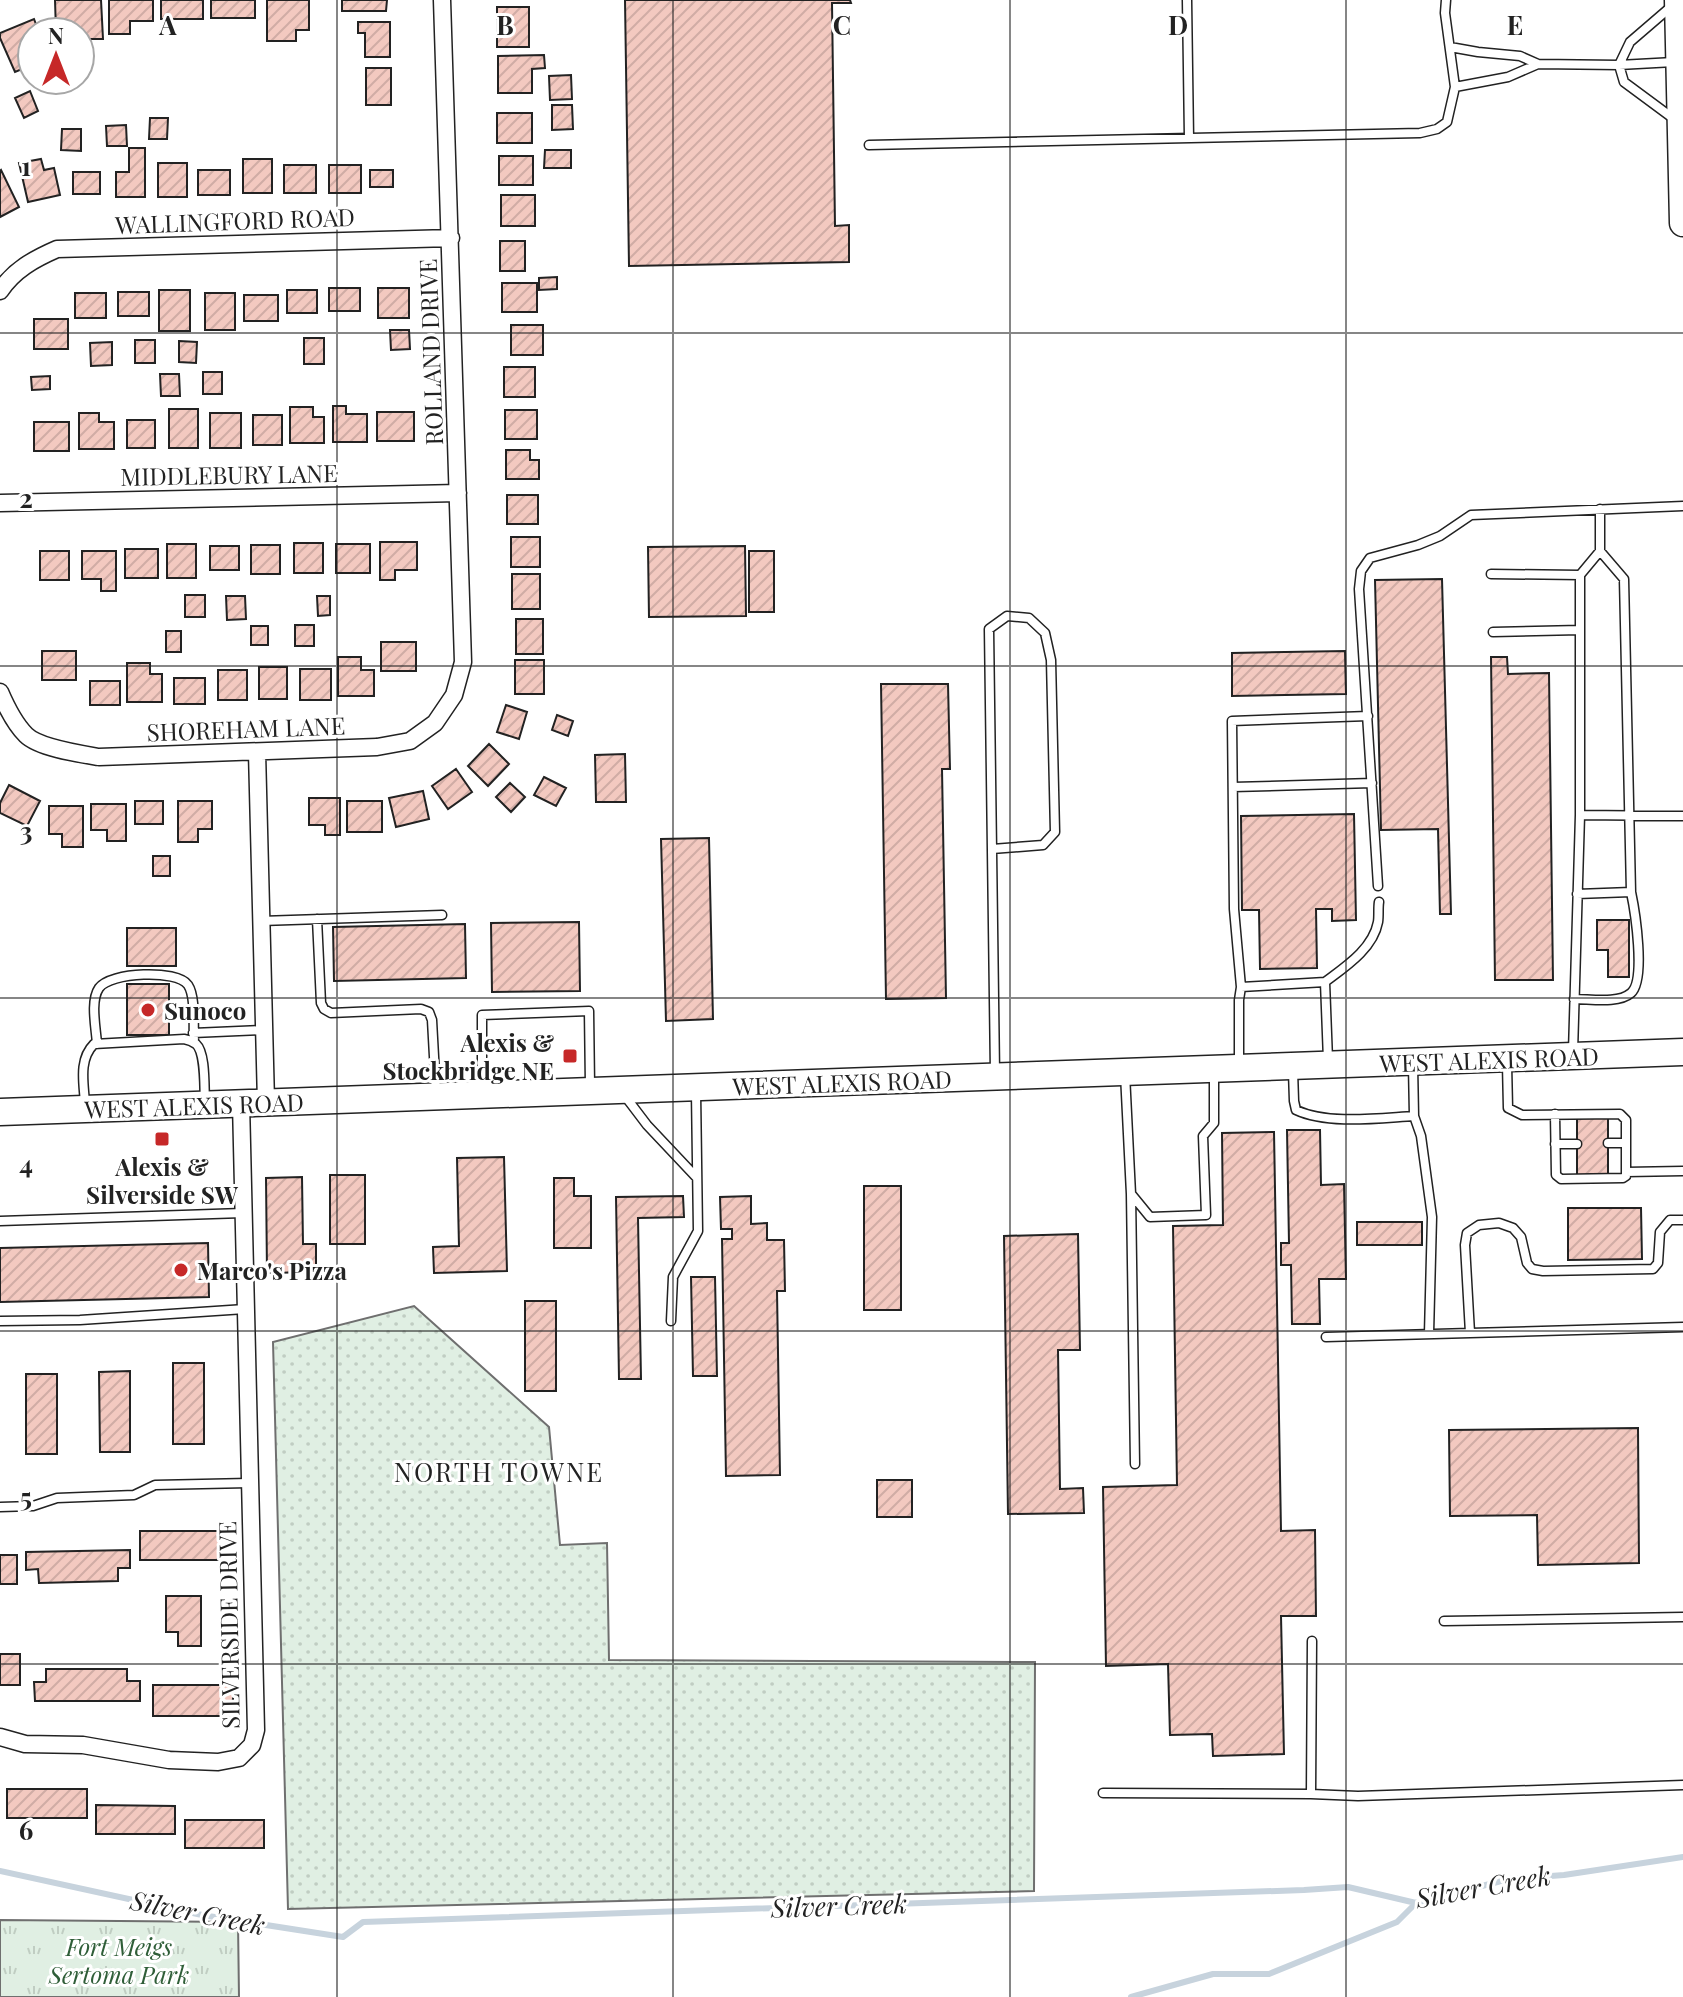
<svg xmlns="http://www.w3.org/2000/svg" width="1683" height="1997" font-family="'Playfair Display',serif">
<defs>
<pattern id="grass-dots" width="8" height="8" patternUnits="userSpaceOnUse" patternTransform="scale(2)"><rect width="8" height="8" fill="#e0efe3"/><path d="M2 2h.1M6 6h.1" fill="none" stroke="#c0cdc2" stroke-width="1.8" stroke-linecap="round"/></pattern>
<pattern id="park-tufts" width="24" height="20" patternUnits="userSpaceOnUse" patternTransform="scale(2)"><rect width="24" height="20" fill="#e0efe3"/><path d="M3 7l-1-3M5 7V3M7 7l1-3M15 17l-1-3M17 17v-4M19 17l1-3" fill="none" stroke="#c0cdc2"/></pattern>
<pattern id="building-hatch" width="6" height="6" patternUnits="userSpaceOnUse" patternTransform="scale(2)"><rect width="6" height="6" fill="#f3c9c0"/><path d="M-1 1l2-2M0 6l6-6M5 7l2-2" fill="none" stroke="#d0aca5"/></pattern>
</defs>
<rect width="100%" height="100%" fill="#fff"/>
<path fill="url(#grass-dots)" stroke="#6f6f6f" stroke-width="2" d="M414,1306l135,121 11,118 47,-2 2,117 426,2 -1,229 -746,18 -15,-567z"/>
<path fill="url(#park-tufts)" stroke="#6f6f6f" stroke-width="2" d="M0,1920l238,2 1,75h-239z"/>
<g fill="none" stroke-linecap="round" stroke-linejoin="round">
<path stroke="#c7d3dd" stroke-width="6" d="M0,1871l202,44 141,22 20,-15 941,-32 44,-3 68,16 93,-24 55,-4 119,-18
M1131,1997l82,-23h56l128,-52 19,-19"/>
</g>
<path fill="url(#building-hatch)" stroke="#222" stroke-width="2" d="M55,0h46l2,39h-23v-7h-24z
M109,0h44v21h-23v13h-21z
M161,0h42v19h-42z
M211,0h44v18h-44z
M267,0h42v30h-13v11h-29z
M342,0h45l-1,11h-44z
M625,0h225l1,3h-19l3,223 14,-1v37l-220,4z
M497,7h32v40h-32z
M34,19l5,13h-7v33l-17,7 -15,-34v-5z
M358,22h32v35h-25v-24h-7z
M544,55l1,13 -13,1v24h-34v-37z
M366,68h25v37h-25z
M571,75l1,24 -22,1 -1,-24z
M30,91l8,20 -14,7 -9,-20z
M552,105h20l1,24 -21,1z
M497,113h35v30h-35z
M150,118h18l-1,21h-18z
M126,125l1,21h-20l-1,-20z
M62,129h19v22l-20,-1z
M129,148h16v49h-29v-25h13z
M545,150h26v18h-27z
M499,156h34v29h-34z
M41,159l3,11 10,-2 6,27 -32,7 -9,-39z
M243,159h29v34h-29z
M158,163h29v34h-29z
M284,165h32v28h-32z
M329,165h32v28h-32z
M1,170l18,37 -19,10v-46z
M198,170h32v25h-32z
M370,170h23v17h-23z
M73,172h27v22h-27z
M501,195h34v31h-34z
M500,241h25v30h-25z
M557,277v12l-18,1v-12z
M502,283h35v29h-35z
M329,288h31v23h-31z
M378,288h31v30h-31z
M159,290h31v41h-31z
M287,290h30v23h-30z
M118,292h31v24h-31z
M75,293h31v25h-31z
M205,293h30v37h-30z
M244,295h34v26h-34z
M34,319h34v30h-34z
M511,325h32v30h-32z
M390,330h19l1,19 -19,1z
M304,338h20v26h-20z
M135,340h20v23h-20z
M179,341l18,1 -1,21 -17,-1z
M112,342v23l-21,1 -1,-23z
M504,367h31v30h-31z
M203,372h19v22h-19z
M160,374h19l1,22h-19z
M50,376v13l-18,1 -1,-13z
M333,406h13v8h21v28h-34z
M290,407h23v10h11v26h-34z
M169,409h29v39h-29z
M505,410h32v29h-32z
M377,412h37v29h-37z
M79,413h20v9h15v27h-35z
M210,413h31v35h-31z
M253,415h29v30h-29z
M127,420h28v28h-28z
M34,422h35v29h-35z
M506,450h24v10h9v19h-33z
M507,495h31v29h-31z
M511,537h29v30h-29z
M380,542h37v28h-22v10h-15z
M294,543h29v30h-29z
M167,544h29v34h-29z
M336,544h34v29h-34z
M251,545h29v29h-29z
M210,546h29v24h-29z
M745,546l1,70 -97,1 -1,-70z
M125,549h33v29h-33z
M40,551h29v29h-29z
M82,551h34v40h-15v-12h-19z
M749,551h25v61h-25z
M512,574h28v35h-28z
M1442,579l9,335h-11l-2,-85 -57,1 -6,-250z
M185,595h20v22h-20z
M226,596h19l1,23 -19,1z
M317,596h13v19l-12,1z
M516,619h27v35h-27z
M295,625h19v21h-19z
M251,626h17v19h-17z
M166,631h15v21h-15z
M381,642h35v29h-35z
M42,651h34v29h-34z
M1345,651l1,43 -114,2v-43z
M338,657h23v13h13v26h-36z
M1491,657h16l1,17 41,-1 4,307h-58z
M515,660h29v34h-29z
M127,663h23v11h12v28h-35z
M259,667h28v32h-28z
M300,669h31v31h-31z
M218,670h29v30h-29z
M174,678h31v26h-31z
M90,681h30v24h-30z
M881,684h67l2,85h-8l4,229 -60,1z
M506,705l21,7 -8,27 -22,-7z
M557,715l16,6 -5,15 -16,-6z
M489,744l20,20 -21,22 -20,-20z
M625,754l1,48h-30l-1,-47z
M456,769l16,23 -24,17 -16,-23z
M544,777l22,11 -10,18 -22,-11z
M510,783l15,14 -14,15 -15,-15z
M9,785l31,16 -13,25 -27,-13v-10z
M423,791l6,28 -33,8 -7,-29z
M309,798h31v37h-15v-10h-16z
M135,801h28v23h-28z
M178,801h34v28h-14v13h-20z
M347,801h35v31h-35z
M91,804h35v37h-19v-11h-16z
M49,806h34v41h-21v-13h-13z
M1354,814l2,106 -24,1v-12h-16l1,59 -57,1 -1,-59h-17l-1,-94z
M709,838l4,181 -47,2 -5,-182z
M153,856h17v20h-17z
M1597,920h32v57h-21v-27h-11z
M579,922l1,69 -88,1 -1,-69z
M465,924l1,54 -132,3 -1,-54z
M127,928h49v38h-49z
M127,984h42v51h-42z
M1577,1118h31v57h-31z
M1287,1130h33l1,55 23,-1 2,95h-27l1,45h-28l-1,-59h-10v-22h8z
M1274,1132l7,399 34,-1 1,86h-35l3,138 -71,2 -1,-22 -42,1 -2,-71 -62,2 -3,-179 74,-2 -4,-259 50,-1 -1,-92z
M504,1157l3,114 -73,2 -1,-26 26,-1 -2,-88z
M330,1175h35v69h-35z
M302,1177l1,67h13v28l-49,1 -1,-95z
M554,1178h20v18h17v52h-37z
M864,1186h37v124h-37z
M683,1196l1,21 -46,1 3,161h-22l-3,-182z
M751,1196v28l16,-1v17h17l1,51h-8l3,184 -54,1 -4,-237h10v-10h-11l-1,-32z
M1568,1208h73l1,51 -74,1z
M1357,1222h65v23h-65z
M1078,1234l2,116h-22l2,139 23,-1 1,25 -76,1 -4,-278z
M208,1243l1,54 -209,5v-54z
M691,1277h24l2,99h-24z
M525,1301h31v90h-31z
M173,1363h31v81h-31z
M130,1371v81h-30l-1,-80z
M26,1374h31v80h-31z
M1638,1428l1,135 -101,2 -1,-50 -87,1 -1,-86z
M877,1480h35v37h-35z
M140,1531h80v29h-80z
M130,1550v18h-12v13l-79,2 -1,-14 -12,1v-18z
M0,1555h17v29h-17z
M166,1596h35v50h-23v-14h-12z
M0,1654h20v31h-20z
M46,1669h81v12h13v20h-105l-1,-19h12z
M153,1685h80v31h-80z
M7,1789h80v29h-80z
M96,1805l79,1v28h-79z
M185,1820h79v28h-79z"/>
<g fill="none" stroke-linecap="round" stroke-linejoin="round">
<defs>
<path id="service" d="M1187,0l2,138
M1673,5l-43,37 -11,23 5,17 50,37
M1450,47l28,5 42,4 18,8
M1455,87l53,-10 30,-13 81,1 55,-3
M869,145l551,-12 17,-4 10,-7 8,-35 -10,-74 1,-13
M1600,509v42
M1491,574l89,1
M1493,632l87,-2
M1233,787l139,-4
M1580,815l103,1
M992,849l51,-4 12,-13 -4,-172 -6,-27 -16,-15 -22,-2 -18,13 6,444
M1378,886l-19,-297 2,-18 9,-13 48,-13 22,-9 31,-21 212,-9
M317,919l4,84 3,6 7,4 90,-4 8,3 3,8 4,73
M261,921l181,-6
M1325,982c20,-15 48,-33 53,-60 1,-6 0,-14 1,-20
M1241,987l-7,-78 -2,-188 136,-5
M1574,999c17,0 44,5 57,-6 15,-13 4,-82 0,-101
M193,1033l71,-3
M97,1044c-1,-16 -7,-43 2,-56 11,-16 78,-19 89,-3 8,12 5,42 6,57
M1573,1052l7,-237v-240l20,-24 24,28 7,313 -54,2
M1239,1062v-62l2,-13 84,-5 3,78
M1507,1064l1,44 14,7 98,-1 6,6v56l-3,2 -62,1 -5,-4 -1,-61
M1413,1065l1,51 7,20 11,81 -3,117
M1293,1071l1,30 2,9c32,15 83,8 118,6
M1125,1074l6,120 4,270
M482,1092v-77l107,-4 1,74
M625,1096l22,29 50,53
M85,1104c-1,-20 -7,-44 9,-60l90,-5c5,1 8,2 12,5 10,9 8,44 9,58
M1608,1143h18
M1555,1144h22
M1626,1172l57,-1
M1132,1195l18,22 56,-2 -3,-79 11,-13v-49
M1683,1220h-13l-10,12 -2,31 -5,6 -110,2 -11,-2 -5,-6 -6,-26 -8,-9 -14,-5 -20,2 -12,8 -2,12 5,88 213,-6
M0,1221l243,-8
M0,1321l80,-1 165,-11
M671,1321l2,-44 25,-46 -2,-139
M1326,1337l144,-4
M0,1507l33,-1 24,-8 77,-3 21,-10 94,-2
M1444,1621l239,-4
M1103,1793l208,1 47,2 325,-11
M1311,1794l1,-153"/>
<path id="minor" d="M0,291c14,-21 34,-32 57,-42l394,-11
M0,503l458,-10
M0,692c6,14 15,32 26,43 13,13 55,19 73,22l278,-10 33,-6 25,-18 19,-28 9,-33 -21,-662
M257,752l9,350
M0,1737l25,7 58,1 86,15 49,2 21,-4 13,-13 4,-15 -15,-627"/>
<path id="primary" d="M1678,0l5,223
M0,1112l1683,-60"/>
</defs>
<use href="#service" stroke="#222" stroke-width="11"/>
<use href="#minor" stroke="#222" stroke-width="19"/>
<use href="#primary" stroke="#222" stroke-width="29"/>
<use href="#service" stroke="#fff" stroke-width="8"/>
<use href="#minor" stroke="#fff" stroke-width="16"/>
<use href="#primary" stroke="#fff" stroke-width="26"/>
</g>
<path fill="none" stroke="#222" stroke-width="2" stroke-opacity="0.55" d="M337,0v1997M673,0v1997M1010,0v1997M1346,0v1997M0,333h1683M0,666h1683M0,998h1683M0,1331h1683M0,1664h1683"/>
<g fill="#c62828" stroke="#fff" stroke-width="3">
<circle cx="148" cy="1010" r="8"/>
<rect x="562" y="1048" width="16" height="16" rx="4"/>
<rect x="154" y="1131" width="16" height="16" rx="4"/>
<circle cx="181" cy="1270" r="8"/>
</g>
<g text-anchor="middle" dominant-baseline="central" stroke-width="6" stroke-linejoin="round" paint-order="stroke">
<g font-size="24" fill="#222" stroke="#fff">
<text transform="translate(235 220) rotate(-2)">WALLINGFORD ROAD</text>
<text transform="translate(430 352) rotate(-92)">ROLLAND DRIVE</text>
<text transform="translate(229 474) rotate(-1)">MIDDLEBURY LANE</text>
<text transform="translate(246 728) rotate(-2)">SHOREHAM LANE</text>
<text transform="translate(1489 1059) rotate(-2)">WEST ALEXIS ROAD</text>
<text transform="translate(842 1082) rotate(-2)">WEST ALEXIS ROAD</text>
<text transform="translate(194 1105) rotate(-2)">WEST ALEXIS ROAD</text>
<text transform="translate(228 1625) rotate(-91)">SILVERSIDE DRIVE</text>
</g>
<g font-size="24" font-weight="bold" fill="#222" stroke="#fff" text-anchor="start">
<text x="164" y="1010">Sunoco</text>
<text x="554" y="1042" text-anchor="end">Alexis &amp;<tspan x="554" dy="28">Stockbridge NE</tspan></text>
<text x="162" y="1166" text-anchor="middle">Alexis &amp;<tspan x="162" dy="28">Silverside SW</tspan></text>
<text x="197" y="1270">Marco's Pizza</text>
</g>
<g font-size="24" font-style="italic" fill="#2f5e38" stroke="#fff">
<text x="119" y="1946">Fort Meigs<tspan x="119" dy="28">Sertoma Park</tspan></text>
</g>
<g font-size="26" letter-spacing="2" fill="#222" stroke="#fff">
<text x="499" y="1471">NORTH TOWNE</text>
</g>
<g font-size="26" font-style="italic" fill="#222" stroke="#fff">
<text transform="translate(1483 1886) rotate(-10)">Silver Creek</text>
<text transform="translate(839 1905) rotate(-2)">Silver Creek</text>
<text transform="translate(198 1912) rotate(11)">Silver Creek</text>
</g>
</g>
<g font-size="26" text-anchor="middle" font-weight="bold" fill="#222" stroke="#fff" stroke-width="6" stroke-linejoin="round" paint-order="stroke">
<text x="168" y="35">A</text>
<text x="505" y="35">B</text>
<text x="842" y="35">C</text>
<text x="1178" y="35">D</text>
<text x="1515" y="35">E</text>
<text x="26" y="176">1</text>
<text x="26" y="508">2</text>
<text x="26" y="841">3</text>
<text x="26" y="1174">4</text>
<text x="26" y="1507">5</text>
<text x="26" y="1840">6</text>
</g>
<g transform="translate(56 56)"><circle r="38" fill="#ffffff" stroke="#a7a7a7" stroke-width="2"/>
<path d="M0-6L14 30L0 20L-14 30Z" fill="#c62828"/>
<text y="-12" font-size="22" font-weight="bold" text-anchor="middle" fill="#222222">N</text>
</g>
</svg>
